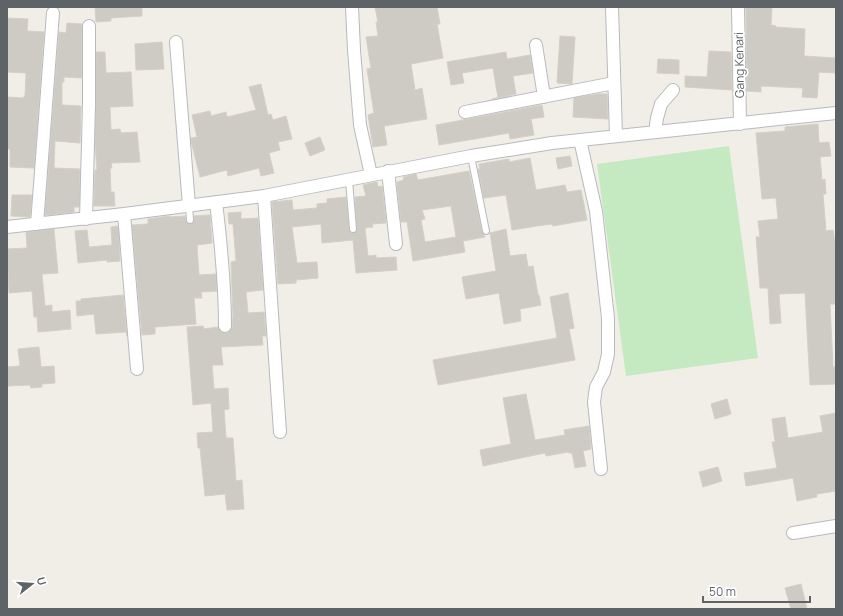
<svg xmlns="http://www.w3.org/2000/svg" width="843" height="616" font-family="Manrope,sans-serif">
<rect width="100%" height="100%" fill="#f1eee7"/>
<path fill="#c5eac2" d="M729,146l29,212 -132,18 -29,-212z"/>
<path fill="#cecbc5" stroke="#d6cfc4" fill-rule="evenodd" d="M95,7h47v9l-31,2v3l-15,1z
M375,7h62l3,17h-3l6,34 -32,6 4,26 7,-2 5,31 -43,7 3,19 -14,2 -5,-32 6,-2 -7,-44 4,-1 -5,-31 12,-1 -2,-14h2z
M746,7h26l-1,18 5,1 -1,1 30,2 -1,27 32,2v15l-17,-1 -2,26 -15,-1 1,-9 -42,-2v6l-14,-1z
M7,18l21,1 -1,12 17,1 -10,136 -24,-1v-18h-3v-52l17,1v-2h1l1,-23 -19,-1z
M67,23l15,1v54l-18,-1v5h-2v23l19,1 -1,37 -25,-2 -1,27 26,1 -1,38h-5v5l-29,3 14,-183 7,1z
M560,36l15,1 -3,47 -15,-1z
M162,42l2,27 -28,1 -1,-26z
M709,51l22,1 1,38 -47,-3v-11l22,1z
M96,52h9l1,21 25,-1 2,34 -23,1 1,23 9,-1 1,4 16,-1 3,30 -29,1 1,5h-2l1,24h3l1,14h-21l1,-36h2l-2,-27z
M506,52l1,7 23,-4 3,18 -20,3 3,18 -24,5 6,-1 -5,-30 -31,5 2,10 -13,2 -4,-23z
M658,59l21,1v14l-22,-1z
M261,84l7,31 3,-1 2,6 13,-4 6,23 -14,3 2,8 -11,3 5,20 -13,3 -2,-8 -31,8 -1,-6 -27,7 -9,-36v-3l6,-1 -5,-22 18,-4 1,5 15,-4 1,5 29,-7 -7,-23z
M598,94h9l1,25 -35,-2 1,-19z
M542,105l2,12 -13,2 3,16 -24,4 -1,-6 -70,12 -3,-20z
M818,124l1,19 10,-1 2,14 -11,1 2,23 3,-1 1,15h-3l3,37 7,-1 3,21v53h-6l3,63h3v17l-26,1 -5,-92 -26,1 2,29 -11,1 -2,-36h-8l-4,-51h4l-2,-16 20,-2 -2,-21 -14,1 -6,-66 29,-2v-4z
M320,137l5,13 -15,6 -5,-13z
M570,156l2,10 -14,3 -2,-11z
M530,158l6,32 29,-5 2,7 14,-2 6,30 -34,6 -1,-2 -15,2 -25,4 -6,-35 -22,3 -6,-29h2l-1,-5 30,-5v3z
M469,171l13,61 3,5 -22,4 2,11 -52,9 -6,-39h-6l-4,-40 7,-2 -1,-3 13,-3 2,6zM451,206l5,31 -31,5 -4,-22 4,-1 -3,-9z
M377,182l1,5 4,-1 4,37 -14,1 1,3 -8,1 3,28 8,-1v3l20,-1 1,13 -41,3 -3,-33 -31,3 -1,-19 -29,3 5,36 20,-1 1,16 -22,2v3l-18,1 -6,-82 20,-2 1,10 24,-2v-4l10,-1v-4l19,-2 3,32 2,4h3l3,-2v-2l-2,-32 11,-1 -3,-11z
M12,195h20l-2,22 -19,-1z
M241,212v7l17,-1 5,72 -17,2 2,21 16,-1 2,24h-4l1,9 -42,2 2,18h-11l2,24 14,-1 1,21 -5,1 2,28h7l3,43 6,-1 2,29 -17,1 -2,-16 -20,2 -5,-48h-2l-1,-15 16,-1 -2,-29 -18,2 -6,-78 16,-1 1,3 14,-2 3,5 4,1h3l4,-4 1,-13 -2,-54 5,-1 -3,-37h-4l-1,-11z
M210,215l2,28 -15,2 2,30 17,-1 1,17 -16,1 1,6h-8l2,26 -41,3v7l-13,1 -10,-110 16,-1v-5l22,-3v1l15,-1 1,6 5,2 3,-2v-6z
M118,226l2,35 -13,1v-2l-29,3 -3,-32 12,-1 2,17 23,-2 -1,-18z
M54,229l4,44 -16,1 3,32 7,-1v7l18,-2 1,19 -33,3 -1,-15h-3l-2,-26 -23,2 -2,-44 20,-1 -1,-16z
M506,229l4,27 16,-2 2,13 5,-1 5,29h1l2,10 -21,4 1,12 -17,3 -5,-31 -33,6 -4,-22 34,-6 -6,-38z
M568,293l6,35 -5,1 6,31 -137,25 -5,-25 124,-22 -7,-41z
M123,295l4,41 -1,-4 -30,2 -2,-20 -17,2 -1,-15h5v-2z
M39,347l2,20 13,-1 1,17 -13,1v3l-11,1 -1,-3 -22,1 -1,-19 13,-1 -2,-17z
M526,394l9,46 30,-5 -1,-5 25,-4 2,23 -8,2 3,15 -11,2 -3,-15h-3l-1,-1 -22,4 -1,-3 -62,13 -3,-16 31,-6 -8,-46z
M727,399l4,15 -16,5 -4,-15z
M836,413v78l-19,3v3l-20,4 -4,-23 -47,8 -2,-13 33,-5 -5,-26h3l-3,-23 13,-2 3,21 35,-6 -3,-16z
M718,467l4,14 -19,6 -4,-15z
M801,584l6,25h-16l-6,-21z"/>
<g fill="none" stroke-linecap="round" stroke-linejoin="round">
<defs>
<path id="lane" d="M471,156l15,75
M349,180l4,49
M189,206l1,14"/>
<path id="street" d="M352,7l2,43 6,75 11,50
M612,7l4,129
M738,7l2,117
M176,42l13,164
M536,45l8,52
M465,112l149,-29
M655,132l2,-14 4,-14 12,-14
M580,140l16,71 12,107v36l-4,18 -8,15 -2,15 7,67
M388,171l8,73
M264,196l16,236
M216,202c5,42 9,82 9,124
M124,214l13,155
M86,219l3,-115v-78
M37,224l16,-211
M7,227l117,-13 140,-18 207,-40 81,-13 284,-30
M793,533l43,-7"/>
</defs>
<use href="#lane" stroke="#b7babe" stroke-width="8"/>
<use href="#street" stroke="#b7babe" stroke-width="14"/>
<use href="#lane" stroke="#fff" stroke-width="6"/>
<use href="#street" stroke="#fff" stroke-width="12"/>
</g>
<g text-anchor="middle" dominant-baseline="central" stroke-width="3.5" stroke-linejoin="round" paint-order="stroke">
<g font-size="12" fill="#5e6368" stroke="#fff">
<text transform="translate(739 65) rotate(-91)">Gang Kenari</text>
</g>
</g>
<rect width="843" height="616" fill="none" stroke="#5e6368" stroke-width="16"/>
<g transform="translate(32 584) rotate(73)" stroke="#ffffff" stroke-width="3" paint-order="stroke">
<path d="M0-3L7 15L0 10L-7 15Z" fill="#5e6368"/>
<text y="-6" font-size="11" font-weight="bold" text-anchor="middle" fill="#5e6368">U</text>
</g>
<path d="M703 596v6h107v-6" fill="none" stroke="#5e6368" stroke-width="2"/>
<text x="709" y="596" font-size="12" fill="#5e6368" stroke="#ffffff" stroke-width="3" paint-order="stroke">50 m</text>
</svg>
